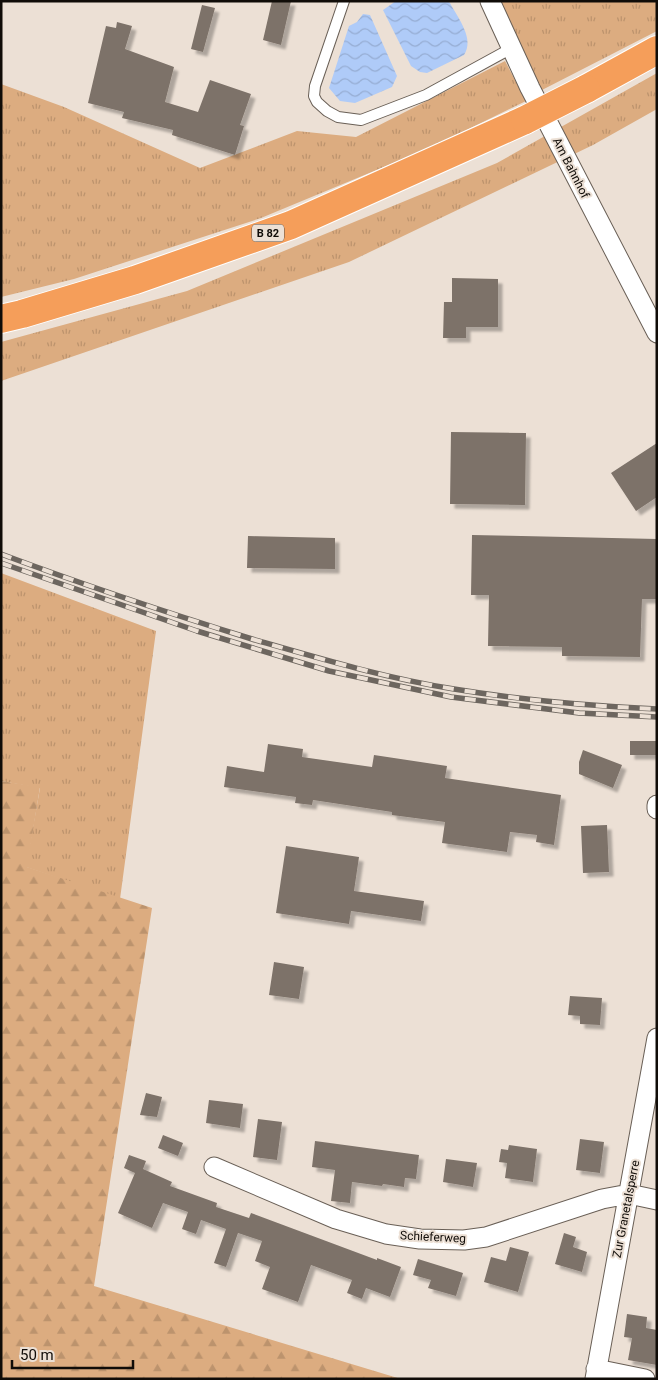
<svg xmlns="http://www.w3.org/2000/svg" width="658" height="1380" font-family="Roboto,sans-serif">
<defs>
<pattern id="grass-tufts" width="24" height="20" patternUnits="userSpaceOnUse" patternTransform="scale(1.25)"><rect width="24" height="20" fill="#dcac80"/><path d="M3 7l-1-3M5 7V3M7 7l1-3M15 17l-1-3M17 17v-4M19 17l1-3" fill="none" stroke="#bc936d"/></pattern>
<pattern id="forest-firs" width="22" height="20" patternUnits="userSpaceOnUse" patternTransform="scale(1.25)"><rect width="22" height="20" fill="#dcac80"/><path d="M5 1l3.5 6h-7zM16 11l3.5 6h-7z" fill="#bc936d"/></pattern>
<pattern id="water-waves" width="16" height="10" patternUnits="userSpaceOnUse" patternTransform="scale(1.25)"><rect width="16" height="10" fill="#afcbf8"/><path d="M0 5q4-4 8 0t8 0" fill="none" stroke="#96add3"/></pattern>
<filter id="shadow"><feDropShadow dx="4.5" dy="4.5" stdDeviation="1" flood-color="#0004"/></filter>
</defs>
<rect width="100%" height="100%" fill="#ece0d5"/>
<path fill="url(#grass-tufts)" d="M500,1h157v30l-115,59z
M505,61l21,40 -94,46 -171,71 -187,61 -73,18v-213l63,23 136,61 97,-37 59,6z
M657,73v36l-64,36 -244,117 -348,119v-39l186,-51 310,-128z
M1,573l155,58 -36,268 -94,-32 14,-79 -39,-7z"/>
<path fill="url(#forest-firs)" d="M1,781l39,6 -13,80 125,41 -58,378 307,93h-400z"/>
<path fill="url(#water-waves)" d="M396,1h51l3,2c8,15 25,36 14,52l-37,18 -7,-1 -9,-6 -28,-56z
M363,14l7,1 27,61 -5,11 -37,16 -15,-2 -11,-13 20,-62 8,-4z"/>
<path fill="#7d7269" filter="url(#shadow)" d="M272,1h19l-10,44 -18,-5z
M202,5l13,3 -12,44 -12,-3z
M117,22l15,4 -7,23 49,18 -9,35 33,10 12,-32 41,14 -11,31 4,1 -9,29 -63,-20 1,-5 -51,-12 2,-6 -36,-9 18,-77 10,2z
M452,278l46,1v48h-32v11h-23l1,-36h8z
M451,432l75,1 -1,72 -75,-1z
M657,443v54l-21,14 -25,-38z
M472,535l185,4v60h-15l-2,58 -78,-1v-9l-74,-1 1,-51h-18z
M248,536l87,2v31l-88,-1z
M630,741h27v14h-27z
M268,744l35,5 -1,8 70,10 2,-12 73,11 -2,12 116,17 -7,50 -18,-3 1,-7 -27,-3 -3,20 -65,-9 3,-21 -53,-7v-3l-79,-12 -1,5 -17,-2 1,-6 -72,-10 3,-21 37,6z
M583,750l39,15 -9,23 -34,-14v-12z
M607,825l2,47 -26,1 -2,-47z
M286,846l73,11 -5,34 70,10 -3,20 -70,-10 -2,13 -73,-11z
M274,962l30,5 -5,32 -30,-4z
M570,996l32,2 -2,27 -20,-1v-8l-12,-1z
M146,1093l16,4 -5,20 -17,-2z
M209,1100l34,4 -3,24 -34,-5z
M258,1119l24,3 -5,38 -24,-3z
M163,1135l20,8 -5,13 -20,-8z
M580,1139l24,3 -4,31 -24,-3z
M315,1141l104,14 -3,24 -11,-1 -1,9 -21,-3 -1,2 -30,-4 -2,21 -19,-2 4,-31 -23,-3z
M509,1145l28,4 -4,33 -28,-4 2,-15 -8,-1 2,-13 7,1z
M129,1155l17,6 -3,8 29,13 -2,4 47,17 -1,4 33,11 2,-5 126,47v-2l24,9 -11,30 -24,-9 -4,11 -15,-6 5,-13 -41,-15 -13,37 -36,-13 8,-22 -15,-6 7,-20 -24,-8 -12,34 -12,-4 12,-34 -25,-9 -5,14 -14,-5 6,-17 -25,-9 -11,25 -34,-15 17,-40 -11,-5z
M446,1159l31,4 -4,24 -30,-5z
M564,1233l12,4 -3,10 14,5 -5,20 -27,-8z
M510,1247l19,5 -11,40 -34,-10 7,-25 15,4z
M418,1259l45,14 -7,23 -28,-8 3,-8 -18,-5z
M627,1314l20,3 -1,11 11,2v35l-29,-5 4,-22 -8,-1z"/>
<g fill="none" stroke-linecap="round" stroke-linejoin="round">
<defs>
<path id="lane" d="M344,1l-29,85 -1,10 3,6 10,9 11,6 23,3 65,-25 86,-47"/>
<path id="street" d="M490,1l40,87 127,245
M657,805v4
M214,1167l122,52 50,15 34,5 44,1 22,-3 116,-38 27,-5 28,6
M596,1369l49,10
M595,1379l62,-341"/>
<path id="highway" d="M586,89l71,-39
M1,319l21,-5 113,-34 156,-55 234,-105"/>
</defs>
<use href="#lane" stroke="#695f56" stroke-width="12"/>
<use href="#street" stroke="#695f56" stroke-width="21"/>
<use href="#highway" stroke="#fff" stroke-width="30"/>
<use href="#lane" stroke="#fff" stroke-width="10"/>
<use href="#street" stroke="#fff" stroke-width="19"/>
<use href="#highway" stroke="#f59e5a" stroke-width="28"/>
<defs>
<path id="rail" d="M1,554c83,31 167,59 251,85 66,19 133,39 202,50 67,11 135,17 203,20
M1,563l196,68 132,40 122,26 128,16 78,4"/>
</defs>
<use href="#rail" stroke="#6d665f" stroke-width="5.5"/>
<use href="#rail" stroke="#ece0d5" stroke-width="4" stroke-dasharray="11" stroke-linecap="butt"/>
<defs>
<path id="highway-bridge" d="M525,120l61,-31"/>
</defs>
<use href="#highway-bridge" stroke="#fff" stroke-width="30" stroke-linecap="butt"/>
<use href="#highway-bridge" stroke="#f59e5a" stroke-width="28"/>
</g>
<g text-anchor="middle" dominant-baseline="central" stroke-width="4" stroke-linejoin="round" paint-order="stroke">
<rect fill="#ece0d5" stroke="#524c46" stroke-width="1" x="252" y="224.5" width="32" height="17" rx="4"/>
<g font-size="11" font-weight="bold" fill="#100c08">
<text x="268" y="233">B 82</text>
</g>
<g font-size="12" fill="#100c08" stroke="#ece0d5">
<text transform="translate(571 168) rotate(63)">Am Bahnhof</text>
<text transform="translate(626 1209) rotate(-79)">Zur Granetalsperre</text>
<text transform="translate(433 1237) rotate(3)">Schieferweg</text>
</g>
</g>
<rect width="658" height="1380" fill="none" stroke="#100c08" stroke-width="5"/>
<path d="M12 1360v8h121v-8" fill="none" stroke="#100c08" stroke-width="2.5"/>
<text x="20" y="1360" font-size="15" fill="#100c08" stroke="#ece0d5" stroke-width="4" paint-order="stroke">50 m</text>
</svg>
